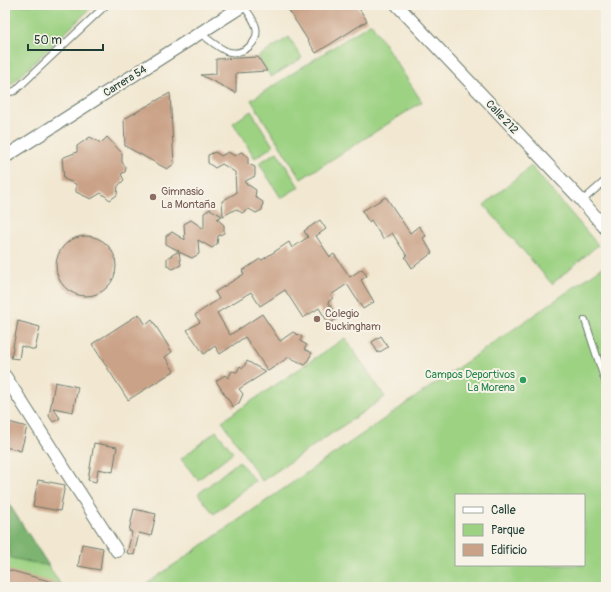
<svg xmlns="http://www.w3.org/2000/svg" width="611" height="592" font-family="Pangolin,sans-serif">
<rect width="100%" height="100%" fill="#f7f3e8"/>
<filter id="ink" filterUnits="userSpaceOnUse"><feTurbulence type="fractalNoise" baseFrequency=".025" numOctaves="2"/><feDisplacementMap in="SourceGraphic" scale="8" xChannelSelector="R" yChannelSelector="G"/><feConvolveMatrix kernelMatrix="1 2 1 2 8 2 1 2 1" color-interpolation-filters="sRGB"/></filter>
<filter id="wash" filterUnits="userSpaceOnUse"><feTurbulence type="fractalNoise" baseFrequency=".012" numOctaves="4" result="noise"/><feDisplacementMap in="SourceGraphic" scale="16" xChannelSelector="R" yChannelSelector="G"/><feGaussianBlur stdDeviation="0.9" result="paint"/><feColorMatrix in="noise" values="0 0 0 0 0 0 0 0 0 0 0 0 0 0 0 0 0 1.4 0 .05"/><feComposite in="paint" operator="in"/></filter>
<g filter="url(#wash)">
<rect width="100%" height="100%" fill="#f2e8d2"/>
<path fill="#9dd283" stroke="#5e885c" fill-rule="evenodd" d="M5,5h89l-83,80 -6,-6z
M371,23l51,79 -121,77 -50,-79z
M289,37l13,21 -31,19 -13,-20z
M251,111l22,35 -18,12 -22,-35z
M277,152l22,35 -18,11 -22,-35z
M531,166l67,79 -46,39 -68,-79z
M606,265v322h-464zM456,495h128v70h-128z
M345,338l40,59 -123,84 -40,-60z
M216,431l17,21 -35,28 -17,-21z
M239,461l16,20 -41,33 -16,-20z
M5,498l57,89h-57z"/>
<path fill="#7eb471" stroke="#4e7852" d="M5,498l44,68 -38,-8 -6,-25z"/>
<g id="blocks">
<path fill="#caa287" d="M294,5h63l10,16 -51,32 -28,-44z
M258,57l9,14 -31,2v20l-35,-18 15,-1v-15z
M170,93l4,71 -7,5 -42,-23 -1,-27z
M90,137l11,6 6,-6 15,16v9l4,6 -1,4 -4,2 3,6 -6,6 -1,9 -7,5 -9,-7 -10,6 -15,-7v-8l-12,-5 -2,-21 15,-6v-6z
M215,152l6,4 7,-4 7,4 6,-4 7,4v8l7,3v9l-11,6 12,8 -1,7 8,5 -1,8 -6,3 -7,-4 -7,4 -6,-4 -13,7 -1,-15 14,-8 -1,-21 -13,-8 -7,4 -7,-5v-8z
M386,197l24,36 9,-7 7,10 -3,2 9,15 -20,15 -7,-11 2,-1 -15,-23 -9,6 -12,-19 -2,2 -7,-11z
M210,209l12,7 -5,3 7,6v8l-6,3 -1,8 -5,4 -14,-8 1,14 -7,4 -13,-6 2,13 -8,4 -6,-3v-8l12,-7 -13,-7v-8l6,-4 13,8 -1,-16 7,-4 13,9v-16z
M320,220l6,9 -10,7 14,21 4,-3 16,23 12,-8 5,7 -6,4 13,22 -11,7 -16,-25 -16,11 2,3 -5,4 10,16 -9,6 -10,-16 -16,10 -18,-28 -25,16 -9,-14 -34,21 13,22 32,-21 18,27 13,-9 9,5 -2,4 7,4 -3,4 8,4 -7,12 -16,-8 -21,14 -23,-34 -25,17 -5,-8 -11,8 -17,-24 13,-8 -5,-7 24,-16 -4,-7 29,-18 -2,-3 18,-12 2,1 27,-18 3,6 16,-11 -4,-6z
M56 266a30 30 0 1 1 60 0a30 30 0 1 1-60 0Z
M139,314l7,11 6,-5 20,32 -7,5 9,14 -46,29 -36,-56z
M18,321l22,6 -5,23 -14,-4 -2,13 -8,-1z
M381,336l7,11 -10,6 -6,-11z
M247,361l19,11 -27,17 4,5 -4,9 -6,4 -17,-26 9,-6 3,3 4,-7 5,1 3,-6 3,2z
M55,382l23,5 -5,25 -20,-4 7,10 -7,4 -4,-6z
M5,421l22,6 -6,24 -16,-4z
M94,443l23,4 -4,25 -15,-3 -2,13 -8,-2z
M38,480l27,5 -5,26 -27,-5z
M134,509l22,5 -5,22 -12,-3 -5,22 -7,-2 5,-21 -3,-1z
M82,544l21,4 -3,22 -22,-4z
M5,569l55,15 -1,3h-54z"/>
</g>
</g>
<g filter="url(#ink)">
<use href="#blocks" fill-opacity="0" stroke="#69796b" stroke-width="1"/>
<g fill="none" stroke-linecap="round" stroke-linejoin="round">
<defs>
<path id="service" d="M200,33c8,6 17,14 26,18 16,6 34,-8 30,-24 -2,-8 -9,-16 -13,-22
M5,93l10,-2 4,-4 87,-82
M582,201l24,-21
M585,320l21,64"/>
<path id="minor" d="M397,5l185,196 24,28
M5,157l239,-152
M5,376l112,175"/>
</defs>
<use href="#service" stroke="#69796b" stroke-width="8"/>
<use href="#minor" stroke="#69796b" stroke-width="14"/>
<use href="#service" stroke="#fff" stroke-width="6"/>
<use href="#minor" stroke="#fff" stroke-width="12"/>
</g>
</g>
<g fill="#8d6e63" stroke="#f7f3e8" stroke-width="1.5">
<circle cx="153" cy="197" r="4"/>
<circle cx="317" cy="319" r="4"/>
</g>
<circle fill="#2e9e5b" stroke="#f7f3e8" stroke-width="1.5" cx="523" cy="380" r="4"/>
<g text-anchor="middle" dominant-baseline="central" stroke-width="4" stroke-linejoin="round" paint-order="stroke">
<g font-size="11" fill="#1f3d34" stroke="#f7f3e8">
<text transform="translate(125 81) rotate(-32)">Carrera 54</text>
<text transform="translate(502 117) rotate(47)">Calle 212</text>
</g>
<g font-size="11" fill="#785e54" stroke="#f7f3e8" text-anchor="start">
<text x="161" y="191">Gimnasio<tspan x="161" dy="13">La Montaña</tspan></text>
<text x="325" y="313">Colegio<tspan x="325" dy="13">Buckingham</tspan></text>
</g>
<g font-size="11" fill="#27864d" stroke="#f7f3e8" text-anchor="end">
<text x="515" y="374">Campos Deportivos<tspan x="515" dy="13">La Morena</tspan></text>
</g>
</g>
<rect width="611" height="592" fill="none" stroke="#f7f3e8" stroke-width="20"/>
<rect x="455" y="494" width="130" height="72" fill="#f7f3e8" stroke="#a1aaa0"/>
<rect x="463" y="507" width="20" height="6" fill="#ffffff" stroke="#a1aaa0"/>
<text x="491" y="514" font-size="12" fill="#1f3d34">Calle</text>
<rect x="463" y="524" width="20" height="12" fill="#9dd283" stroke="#a1aaa0"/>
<text x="491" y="534" font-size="12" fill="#1f3d34">Parque</text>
<rect x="463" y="544" width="20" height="12" fill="#caa287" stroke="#a1aaa0"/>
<text x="491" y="554" font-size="12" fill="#1f3d34">Edificio</text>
<path d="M28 44v6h75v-6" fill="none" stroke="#1f3d34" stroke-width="2"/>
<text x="34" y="44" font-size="12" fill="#1f3d34" stroke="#f7f3e8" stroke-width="3" paint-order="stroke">50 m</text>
</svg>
